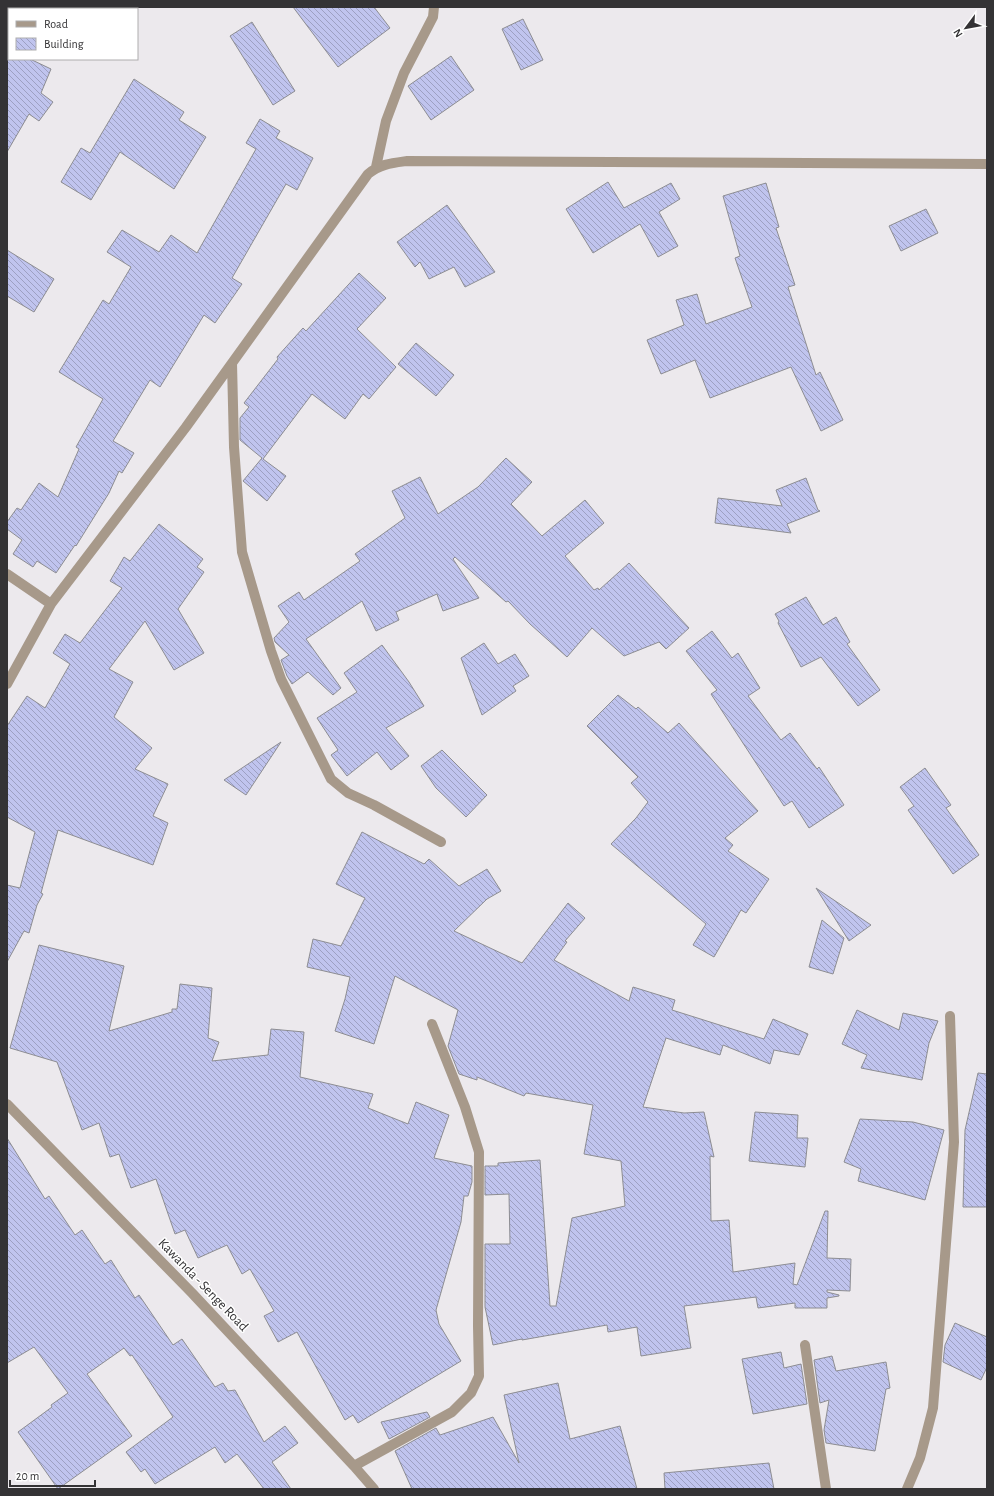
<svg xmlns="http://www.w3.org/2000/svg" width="994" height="1496" font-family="'Alegreya Sans',sans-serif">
<defs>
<pattern id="building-back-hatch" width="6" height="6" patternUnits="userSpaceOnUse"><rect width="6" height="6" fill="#c0c4ee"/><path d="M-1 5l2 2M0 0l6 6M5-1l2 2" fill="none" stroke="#9da0c2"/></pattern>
</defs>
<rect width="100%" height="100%" fill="#ece9ed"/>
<path fill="url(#building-back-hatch)" stroke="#8d8d92" d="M293,7h81l16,21 -52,39z
M523,19l20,41 -22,10 -19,-41z
M252,22l43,69 -22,14 -43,-69z
M451,56l23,34 -43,30 -23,-34z
M7,59h23l21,10 -10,24 12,9 -14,19 -10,-7 -22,38z
M134,79l50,33 -5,8 27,17 -32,52 -54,-37 -29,48 -30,-18 20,-34 9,5z
M260,119l20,12 -4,7 37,20 -16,32 -11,-6 -54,94 10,6 -27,39 -11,-8 -44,72 -10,-7 -37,61 21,12 -12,20 -3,-2 -10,22 -33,53 -1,-1 -19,28 -19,-12 -4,6 -20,-13 9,-14 -15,-11v-7l10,-14 4,2 18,-27 19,14 21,-48 -3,-2 27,-48 -44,-27 44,-72 6,4 22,-37 -24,-15 15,-22 37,22 12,-17 26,18 59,-104 -10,-6z
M608,182l16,26 47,-25 9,16 -21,13 19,34 -20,11 -18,-33 -47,29 -27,-44z
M766,183l13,44 -3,1 19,57 -7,2 28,88 4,-3 23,48 -22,11 -30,-64 -81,31 -15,-38 -34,14 -14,-34 37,-15 -8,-25 21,-6 9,30 46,-17 -17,-49 5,-2 -17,-60z
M447,205l48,67 -30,15 -11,-20 -25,12 -9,-17 -5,5 -18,-25z
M926,209l12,24 -37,18 -12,-25z
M7,250l47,29 -20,33 -27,-16z
M359,273l27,25 -29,31 39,38 -27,32 -6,-5 -18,25 -33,-25 -49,65 23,17 -19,25 -24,-20 19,-23 -22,-18v-22l9,-11 -5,-4 34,-44 -1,-2 26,-29 3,3z
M416,343l38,32 -18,21 -38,-32z
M506,458l26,24 -21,22 31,32 43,-36 19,23 -39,33 29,34 4,-2 1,2 30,-27 60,65 -23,21 -7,-7 -35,14 -32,-28 -25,29 -37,-33 -22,-23 -2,1 -51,-45 -2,2 26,39 -36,13 -6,-17 -41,18 3,8 -23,11 -14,-30 -56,38 35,49 -8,7 -25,-23 -16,12 -5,-8 -6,-16 8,-5 -14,-13 -1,-4 15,-16 -11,-16 21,-14 5,8 56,-39 -5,-7 50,-36 -13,-27 28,-14 18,37 40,-27z
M806,478l12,32 2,1 -33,13 4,9 -76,-10 3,-25 64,8 -6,-16z
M159,524l44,35 -6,8 7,5 -26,37 26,44 -30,17 -29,-49 -36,48 24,13 -19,35 38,31 -17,21 33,15 -15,32 15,7 -15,42 -95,-35 -17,63 2,1 -6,11 -8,28 -5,-2 -17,31v-77l13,3 15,-56 -28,-15v-91l20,-30 18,12 25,-44 -17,-11 12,-19 15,9 42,-55 -12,-7 14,-24 6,4z
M806,597l17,28 13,-8 14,25 -3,2 33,46 -22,16 -37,-49 -20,10 -23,-44 1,-2 -4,-7z
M712,631l20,27 6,-5 22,35 -12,8 33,44 9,-7 27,36 2,-2 25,38 -35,23 -17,-27 -8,5 -73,-112 6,-4 -31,-39z
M484,643l14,21 17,-10 14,22 -16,10 3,5 -34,24 -21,-57z
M382,645l27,37 15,24 -38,22 23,28 -18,14 -14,-18 -30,24 -16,-21 7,-5 -21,-32 40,-26 -13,-19z
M618,695l18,14 2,-2 30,26 11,-10 79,88 -33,27 8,7 -5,6 41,28 -23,34 -5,-3 -27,47 -21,-12 13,-21 -95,-80 25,-26 12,-16 -17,-19 7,-6 -51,-51z
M281,742l-35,53 -22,-15z
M442,750l45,45 -21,22 -30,-29 -15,-22z
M925,768l26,37 -5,3 33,47 -26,19 -45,-64 6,-4 -14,-19z
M362,832l62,32 5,-5 30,27 28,-17 14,22 -14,8 -33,32 68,32 46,-60 17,15 -20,23 2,1 -13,18 75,41 4,-14 42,13 -3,10 92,29 9,-20 35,15 -9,21 -25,-5 -4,14 -47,-19 -3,10 -54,-17 -23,69 41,6 20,-1 10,45 -4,-1 1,65 18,-1 4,52 62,-9 -2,21 4,1 28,-74h3l-1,47 24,1 -1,32 -23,-1v2l12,3v1l-12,2v10h-32v-5l-37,5 -2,-11 -72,9 7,42 -50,8 -4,-29 -29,5 -1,-7 -85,15v-1l-29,6 -8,-38v-63h25l-1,-50 -24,1v-29h13v-3l42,-3 10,146h6l16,-88 53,-12 -4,-45 -37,-7 9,-49 -67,-12 -2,3 -47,-19v3l-18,-6 -11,-28 10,-36 -63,-34 -21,68 -39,-13 10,-32 5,-22 -43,-10 6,-28 28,7 24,-48 -29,-14z
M816,888l55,37 -22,16z
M822,920l22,18 -11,36 -24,-7z
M39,945l85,21 -15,65 63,-19v-3h5l3,-25 32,4 -4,50 11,4 -7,19 56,-6 3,-26 33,3 -4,45 73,17 -5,14 40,16 8,-22 33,13 -15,43 38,8v16l-4,14h-4l-3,26 -25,88 3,14 22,37 -103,62 -5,-8 -8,5 -48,-88 -19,10 -14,-26 10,-5 -24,-42 -8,5 -15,-29 -29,13 -13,-28 -10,4 -19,-55 -25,9 -12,-34 -9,3 -11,-34 -17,7 -25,-68 -47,-14z
M857,1010l42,20 4,-17 35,8 -9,22 -7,37 -61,-12 6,-13 -25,-11z
M978,1073l9,1v133h-24l2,-77z
M755,1112l43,3 -1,23h11l-3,29 -56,-6z
M860,1119l53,3 31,8 -19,70 -67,-19 3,-12 -17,-7z
M7,1138l38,61 4,-3 26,39 7,-5 23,34 6,-4 24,38 4,-3 34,50 9,-6 33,48 8,-4 5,8 7,-1 29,52 21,-16 13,17 -26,19 19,27h-27l-27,-35 -12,9 -10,-16 -60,37 -10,-15 -4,3 -15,-20 47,-35 -41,-62 -2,1 -6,-8 -37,26 45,62 -74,53 -40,-57 34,-25 -1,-2 17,-12 -34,-46 -27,16z
M955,1323l32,14v30l-6,13 -38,-18 2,-17z
M781,1352l3,16 17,-4 6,40 -54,10 -11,-55z
M832,1356l4,15 50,-9 4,26 -4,1 -11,62 -49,-8 -2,-13 5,-30 -9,3 -6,-43z
M558,1383l12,56 50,-13 17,63h-225l-17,-38 41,-23 4,7 53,-18 26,46 -15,-68z
M427,1412l3,5 -41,22 -8,-17z
M769,1463l5,26h-109l-1,-16z"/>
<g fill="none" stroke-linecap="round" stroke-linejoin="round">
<path stroke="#a7998a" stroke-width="10" d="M376,167l10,-46 18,-48 29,-56 1,-10
M232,363l2,84 8,105 29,99 10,28 50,100 17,14 26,12 67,37
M7,574l44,30 -44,80
M51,604l135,-177 182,-253c12,-10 24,-11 39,-13l580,3
M7,1104l185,189 162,173 20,23
M805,1345l21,144
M354,1466l98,-54 19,-19 8,-17 -1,-50 1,-174 -14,-45 -33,-83
M907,1489l13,-31 13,-50 21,-266 -4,-126"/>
</g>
<g text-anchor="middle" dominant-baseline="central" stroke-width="3" stroke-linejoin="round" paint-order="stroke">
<g font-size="14" fill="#343335" stroke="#fff">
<text transform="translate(203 1285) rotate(46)">Kawanda - Senge Road</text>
</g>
</g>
<rect width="994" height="1496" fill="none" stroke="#343335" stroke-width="16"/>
<rect x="8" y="8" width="130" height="52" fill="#ffffff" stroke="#aeadae"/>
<rect x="16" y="21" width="20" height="6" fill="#a7998a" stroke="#aeadae"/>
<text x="44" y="28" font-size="12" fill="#343335">Road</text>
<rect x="16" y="38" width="20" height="12" fill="url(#building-back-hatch)" stroke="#aeadae"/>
<text x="44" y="48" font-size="12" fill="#343335">Building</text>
<g transform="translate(966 28) rotate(238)" stroke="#ffffff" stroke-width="3" paint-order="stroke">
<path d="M0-3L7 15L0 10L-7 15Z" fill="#343335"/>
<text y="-6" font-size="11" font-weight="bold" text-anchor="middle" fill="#343335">N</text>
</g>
<path d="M10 1480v6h85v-6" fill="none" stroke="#343335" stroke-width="2"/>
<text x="16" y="1480" font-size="12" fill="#343335" stroke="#ffffff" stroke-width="3" paint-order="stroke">20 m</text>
</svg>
